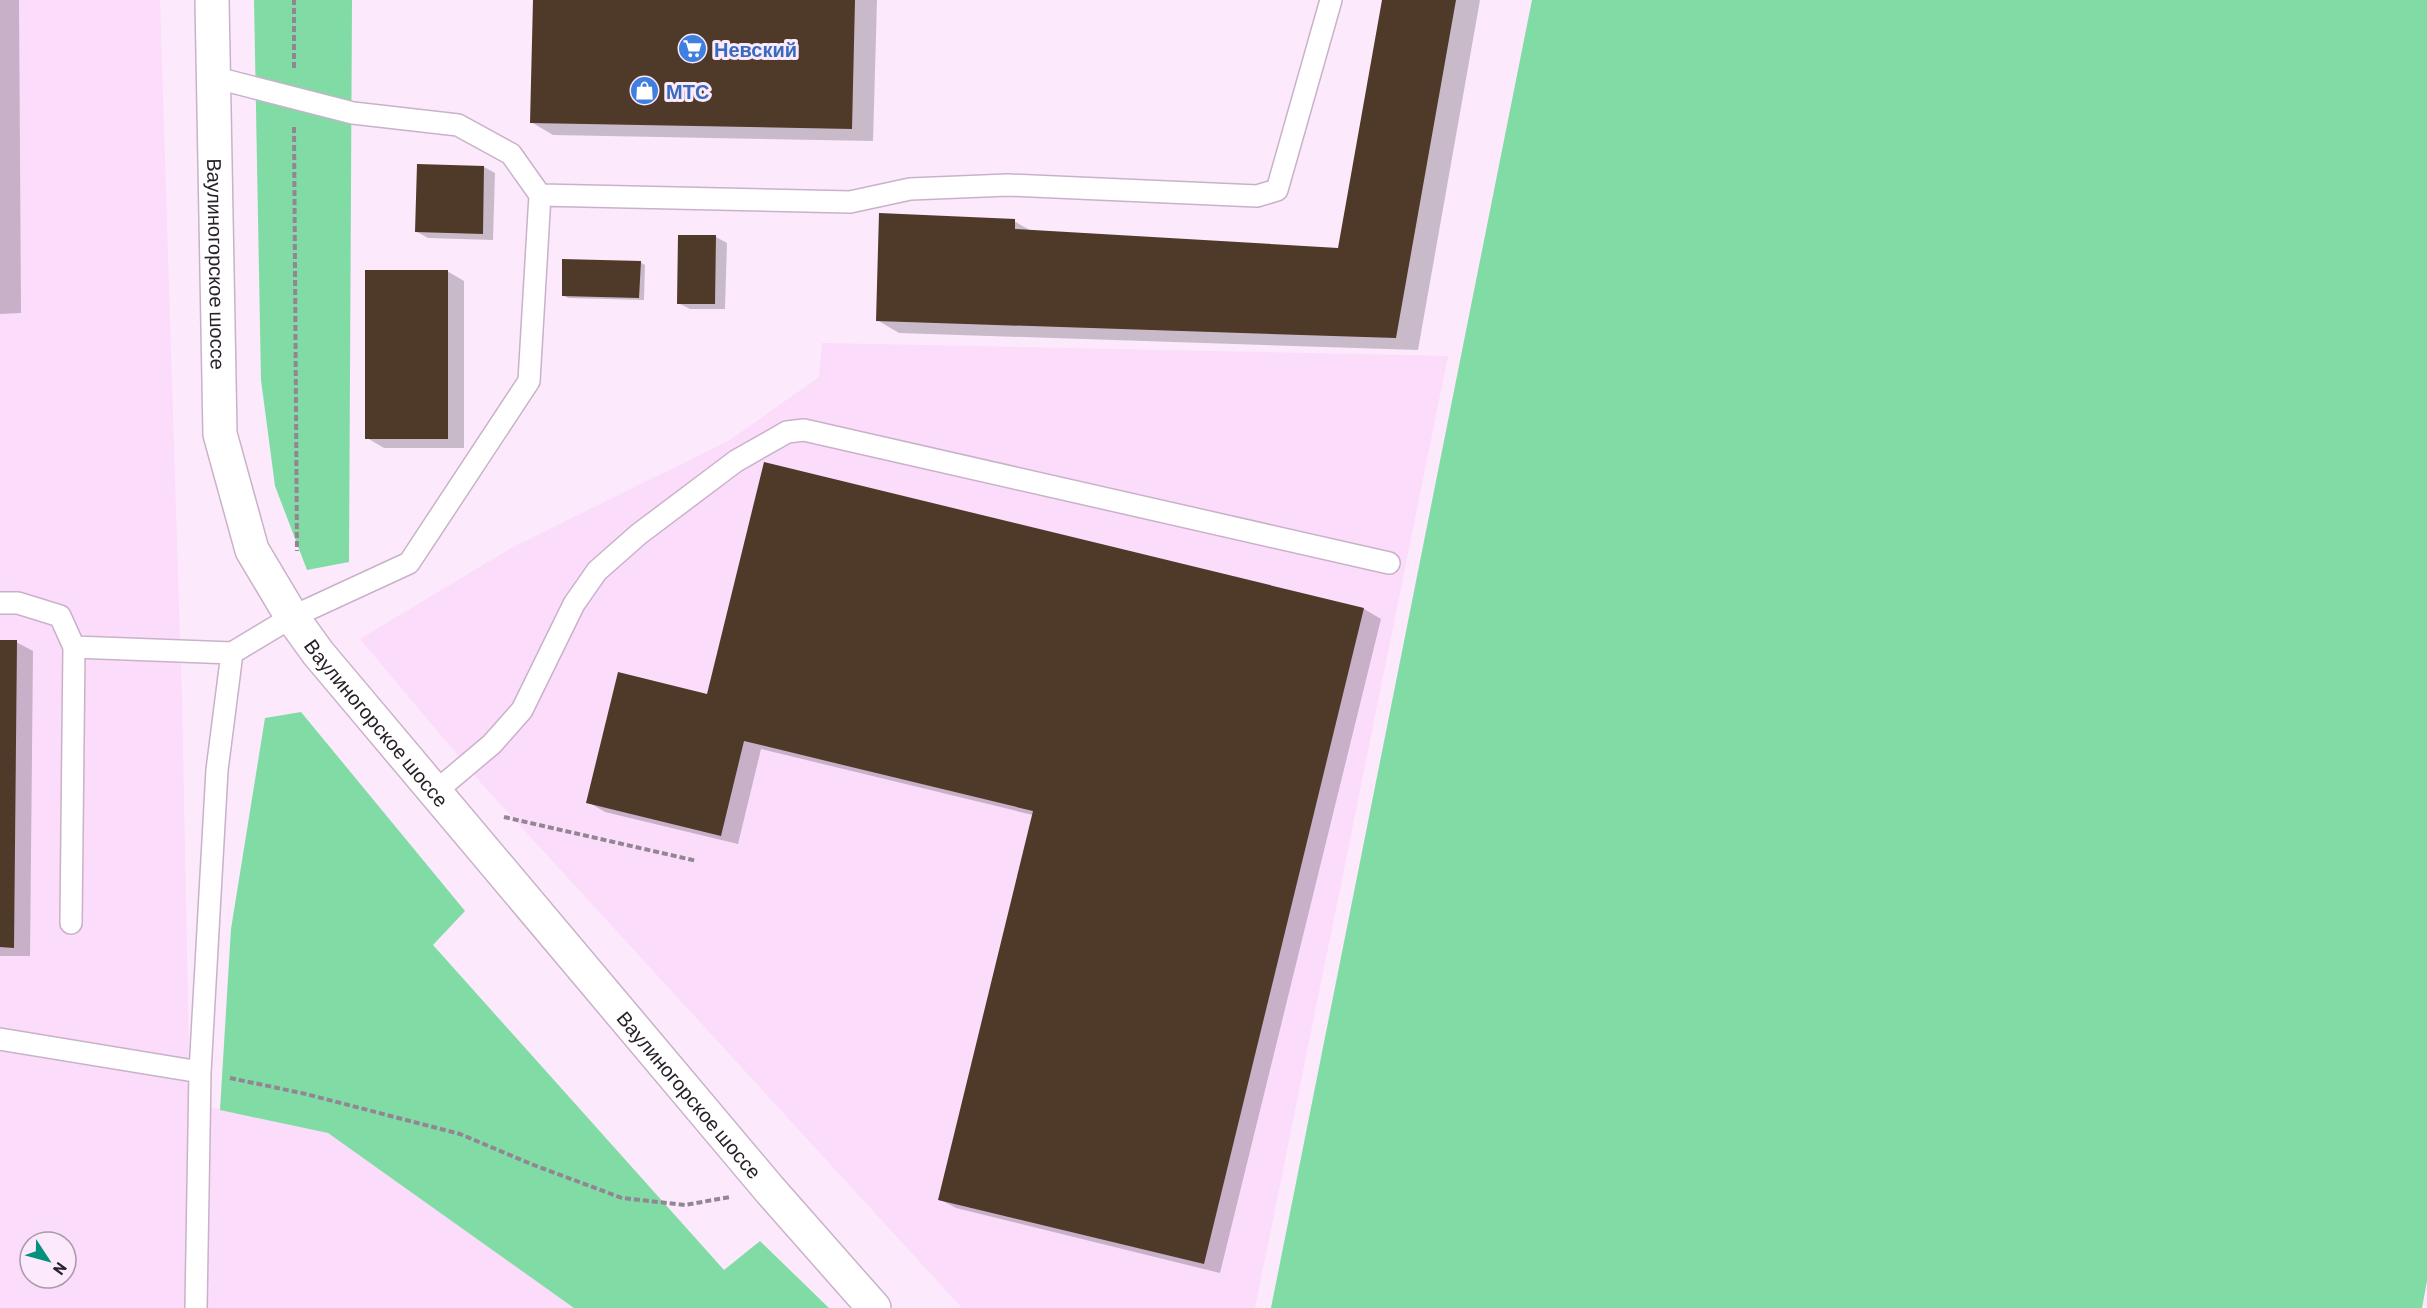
<svg xmlns="http://www.w3.org/2000/svg" width="2427" height="1308" font-family="Barlow,sans-serif">
<rect width="100%" height="100%" fill="#fce9fc"/>
<path fill="#fbdcfa" fill-rule="evenodd" d="M0,0h160l22,701 8,402 138,30 246,175h-574zM30,1242h36v36h-36z
M822,343l626,13 -193,952h-293l-480,-524 -122,-145 153,-92 217,-107 89,-63z"/>
<path fill="#81dba5" d="M254,0h98l-3,562 -42,8 -32,-84 -14,-106z
M1532,0h895v1281l-5,27h-1151z
M301,712l164,199 -32,34 291,325 36,-29 69,67h-255l-246,-175 -108,-23 11,-181 34,-211z"/>
<path fill="#0003" d="M0,0h19l2,313 -21,1z
M534,0h343l-4,141 -320,-6 -22,-13z
M1383,0h97l-62,350 -519,-17 -22,-13 137,-99 19,11 306,18z
M418,165l66,2 11,6 -2,67 -65,-2 -11,-6z
M680,236l36,1 11,6 -2,66h-35l-12,-6z
M640,262l5,3 -1,35 -76,-2 -5,-3z
M447,271l17,10v167h-80l-17,-10z
M765,464l599,145 17,10 -161,654 -264,-65 -17,-9 94,-384 -272,-66 -23,95 -133,-32 -17,-10 120,-106z
M0,641l16,1 17,9 -3,305h-30z"/>
<path fill="#4f3a29" d="M533,0h322l-3,129 -322,-6z
M1382,0h74l-60,338 -520,-17 3,-108 136,6v10l323,19z
M417,164l67,2 -1,68 -68,-2z
M678,235h38l-1,69h-38z
M562,259l79,2 -2,37 -77,-2z
M365,270h83v169h-83z
M764,462l600,146 -160,656 -266,-64 95,-389 -289,-70 -23,95 -135,-33 32,-131 89,22z
M0,640h17l-3,308 -14,-1z"/>
<g fill="none" stroke-linecap="round" stroke-linejoin="round">
<defs>
<path id="service" d="M540,195l310,7 60,-13 98,-4 249,11 20,-6 54,-190
M0,603h18l42,13 14,31
M435,792l57,-48 30,-34 52,-106 23,-33 42,-37 97,-73 51,-29 17,-2 585,133
M71,923l3,-276 158,6 60,-36 117,-54 120,-182 11,-186 -29,-41 -53,-29 -105,-12 -140,-36
M0,1039l200,33
M196,1308l4,-236 17,-302 15,-117"/>
<g id="tertiary">
<path id="s1" d="M212,0l8,434 32,116 40,67 26,36 452,537 104,118"/>
</g>
</defs>
<use href="#service" stroke="#c9b2c9" stroke-width="24"/>
<use href="#tertiary" stroke="#c9b2c9" stroke-width="36"/>
<path stroke="#938693" stroke-width="4" stroke-dasharray="6 3" stroke-linecap="butt" d="M294,68v-68
M294,127l3,424
M504,817l193,44
M230,1078l76,16 154,40 71,30 91,34 63,7 45,-8"/>
<use href="#service" stroke="#fff" stroke-width="21"/>
<use href="#tertiary" stroke="#fff" stroke-width="33"/>
</g>
<defs>
<symbol id="supermarket-disc" viewBox="-11 -11 22 22"><circle r="9.5" fill="#3f7fe0" stroke="#fce9fc"/><path d="M-6-5.5h2.5l.6 2H6L4.5 2H-2.5L-4.4-4H-6ZM-1.5 3.2a1.3 1.3 0 1 0 .1 0ZM3 3.2a1.3 1.3 0 1 0 .1 0Z" fill="#fff"/></symbol>
<symbol id="shop-disc" viewBox="-11 -11 22 22"><circle r="9.5" fill="#3f7fe0" stroke="#fce9fc"/><path d="M-5-2.5h2.3a2.7 3.5 0 0 1 5.4 0H5L5.5 6h-11ZM-1.5-2.5h3a1.5 2.3 0 0 0-3 0Z" fill="#fff"/></symbol>
</defs>
<g fill-rule="evenodd">
<use href="#supermarket-disc" x="676" y="32" width="33" height="33"/>
<use href="#shop-disc" x="628" y="74" width="33" height="33"/>
</g>
<g text-anchor="middle" dominant-baseline="central" stroke-width="6" stroke-linejoin="round" paint-order="stroke">
<g font-size="20" font-weight="bold" fill="#366cbe" stroke="#fce9fc" text-anchor="start">
<text x="714" y="49">Невский</text>
<text x="666" y="91">МТС</text>
</g>
<g font-size="20" fill="#292129" stroke="#fce9fc">
<text stroke="none"><textPath href="#s1" startOffset="264">Ваулиногорское шоссе</textPath></text>
<text stroke="none"><textPath href="#s1" startOffset="768">Ваулиногорское шоссе</textPath></text>
<text stroke="none"><textPath href="#s1" startOffset="1254">Ваулиногорское шоссе</textPath></text>
</g>
</g>
<g transform="translate(48 1260) rotate(126)"><circle r="28" fill="#fce9fc" stroke="#a899a8" stroke-width="1.5"/>
<path d="M0-4.5L10 22L0 15L-10 22Z" fill="#04917c"/>
<text y="-9" font-size="16" font-weight="bold" text-anchor="middle" fill="#292129">N</text>
</g>
</svg>
